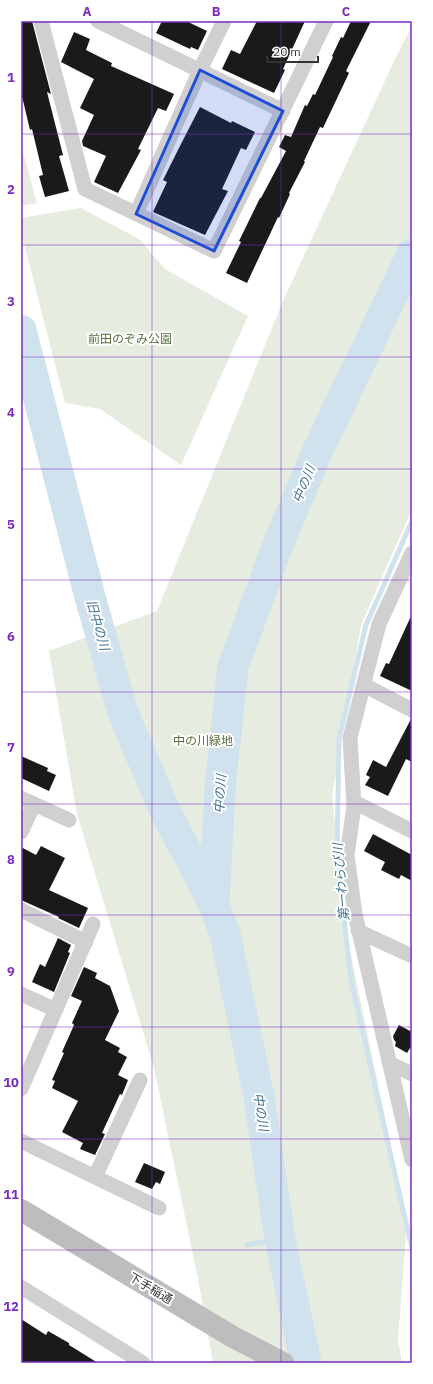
<svg xmlns="http://www.w3.org/2000/svg" width="433" height="1384" font-family="'IBM Plex Sans','Noto Sans JP',sans-serif">
<rect width="100%" height="100%" fill="#fff"/>
<path fill="#e6ecdf" d="M412,26v483l-51,116 -29,171 14,136 61,290 -9,118 4,23h-189l-15,-84 -44,-211 -77,-254 -28,-163 108,-40 126,-310 112,-242z
M21,145l16,58 -16,3z
M81,208l58,31 26,30 83,47 -67,149 -81,-56 -35,-6 -44,-171v-14z"/>
<g fill="none" stroke-linecap="round" stroke-linejoin="round">
<path stroke="#cfe2ee" stroke-width="5" d="M412,521l-46,104 -27,114 -2,117 14,124 61,269
M247,1245l33,-6"/>
<path stroke="#cfe2ee" stroke-width="31" d="M21,330l69,267 33,116 42,98 49,93
M306,1363l-26,-124 -21,-142 -34,-163 -11,-29 6,-117 13,-121 45,-122 40,-95 94,-196"/>
</g>
<path fill="#1a1a1a" d="M21,21h11l19,73 -4,-2 16,63 -4,1 10,35 -24,6 -6,-21 4,-1 -11,-46 -2,1 -9,-38z
M162,21h24l21,10 -9,19 -7,-3 -1,2 -34,-16z
M257,21h48l-22,48 2,1 -11,23 -52,-24 9,-19 9,4z
M351,21h20l-25,50 3,2 -26,55 -3,-1 -16,34 1,1 -16,31 1,1 -11,24 -1,-1 -31,66 -21,-10 15,-31 -2,-1 21,-43h1l25,-47 -7,-4 6,-12 6,2 14,-32 2,1 6,-12 2,1 18,-38 -1,-1 9,-19 2,1z
M74,32l16,7 -4,11 26,13 -1,3 63,28 -8,17 -8,-3 -20,41 3,1 -23,43 -24,-11 12,-26 -23,-10 -1,-5 12,-26 -14,-7 14,-29 -33,-17z
M200,107l31,16 1,-2 23,11 -9,18 -5,-2 -19,41 6,2 -23,44 -52,-23 14,-30 -4,-2 19,-38z
M412,614v77l-32,-15 6,-13 3,1z
M411,719l1,43 -6,-3 -18,37 -23,-11 5,-8 -4,-2 7,-15 13,7z
M21,756l27,12 -1,3 9,4 -7,16 -28,-13z
M373,834l39,21v26l-11,-6 -2,4 -18,-9 4,-8 -21,-11z
M41,846l24,12 -16,32 39,18 -9,20 -21,-10 1,-1 -38,-17v-53l15,8z
M58,938l13,7 -3,7 2,1 -16,39 -22,-10 8,-18 5,3z
M84,967l13,6 -2,5 15,8 9,25 -14,29 15,8 -2,4 9,5 -9,18 10,5 -6,15 -2,-1 -18,39 3,1 -10,21 -15,-6 3,-6 -21,-11 16,-31 -26,-13 3,-7 -3,-1 12,-27 -2,-1 12,-27 -2,-2 10,-22 -11,-5z
M399,1025l13,7v13l-5,8 -12,-7 1,-4 -2,-2 -1,-4z
M144,1163l21,9 -5,12 -4,-2 -4,7 -17,-7z
M21,1319l25,16 2,-4 21,12v2l29,18h-77z"/>
<g fill="none" stroke-linecap="round" stroke-linejoin="round">
<path stroke="#d0d0d0" stroke-width="15" d="M41,21l44,168 129,62 112,-230
M98,21l185,90
M136,214l64,-144 24,-49
M412,553l-33,71 -29,114 4,68 -7,49 8,59 57,246
M364,685l48,25
M21,798l48,22
M354,802l58,29
M21,832l13,-28
M21,910l65,32
M358,931l54,25
M21,994l35,16
M389,1063l23,11
M21,1089l72,-165
M21,1141l138,67
M95,1177l45,-97
M21,1287l122,76"/>
<path stroke="#bdbdbd" stroke-width="22" d="M21,1210l212,127 50,26"/>
</g>
<path fill="#1d4ed8" fill-opacity="0.2" stroke="#1d4ed8" stroke-width="3" stroke-linejoin="round" d="M200,70l83,41 -69,140 -78,-37z"/>
<path fill="none" stroke="#7b2cbf" stroke-width="1" stroke-opacity="0.55" d="M152,21v1342M281,21v1342M21,134h391M21,245h391M21,357h391M21,469h391M21,580h391M21,692h391M21,804h391M21,915h391M21,1027h391M21,1139h391M21,1250h391"/>
<g text-anchor="middle" dominant-baseline="central" stroke-width="4" stroke-linejoin="round" paint-order="stroke">
<g font-size="12" fill="#56703f" stroke="#fff">
<text x="130" y="338">前田のぞみ公園</text>
<text x="203" y="740">中の川緑地</text>
</g>
<g font-size="12" fill="#333" stroke="#fff">
<text transform="translate(151 1288) rotate(31)">下手稲通</text>
</g>
<g font-size="13" font-style="italic" fill="#3f7597" stroke="#fff">
<text transform="translate(304 484) rotate(-68)">中の川</text>
<text transform="translate(98 625) rotate(74)">旧中の川</text>
<text transform="translate(220 794) rotate(-86)">中の川</text>
<text transform="translate(341 882) rotate(-95)">第一わらび川</text>
<text transform="translate(261 1112) rotate(81)">中の川</text>
</g>
</g>
<rect width="433" height="1384" fill="none" stroke="#ffffff" stroke-width="44"/>
<path d="M267 56v6h51v-6" fill="none" stroke="#333333" stroke-width="2"/>
<text x="273" y="56" font-size="12" fill="#333333" stroke="#ffffff" stroke-width="3" paint-order="stroke">20 m</text>
<rect x="22" y="22" width="389" height="1340" fill="none" stroke="#7b2cbf" stroke-width="1.5"/>
<g font-size="13" text-anchor="middle" font-weight="bold" fill="#7b2cbf">
<text x="87" y="16">A</text>
<text x="216" y="16">B</text>
<text x="346" y="16">C</text>
<text x="11" y="82">1</text>
<text x="11" y="194">2</text>
<text x="11" y="306">3</text>
<text x="11" y="417">4</text>
<text x="11" y="529">5</text>
<text x="11" y="641">6</text>
<text x="11" y="752">7</text>
<text x="11" y="864">8</text>
<text x="11" y="976">9</text>
<text x="11" y="1087">10</text>
<text x="11" y="1199">11</text>
<text x="11" y="1311">12</text>
</g>
</svg>
